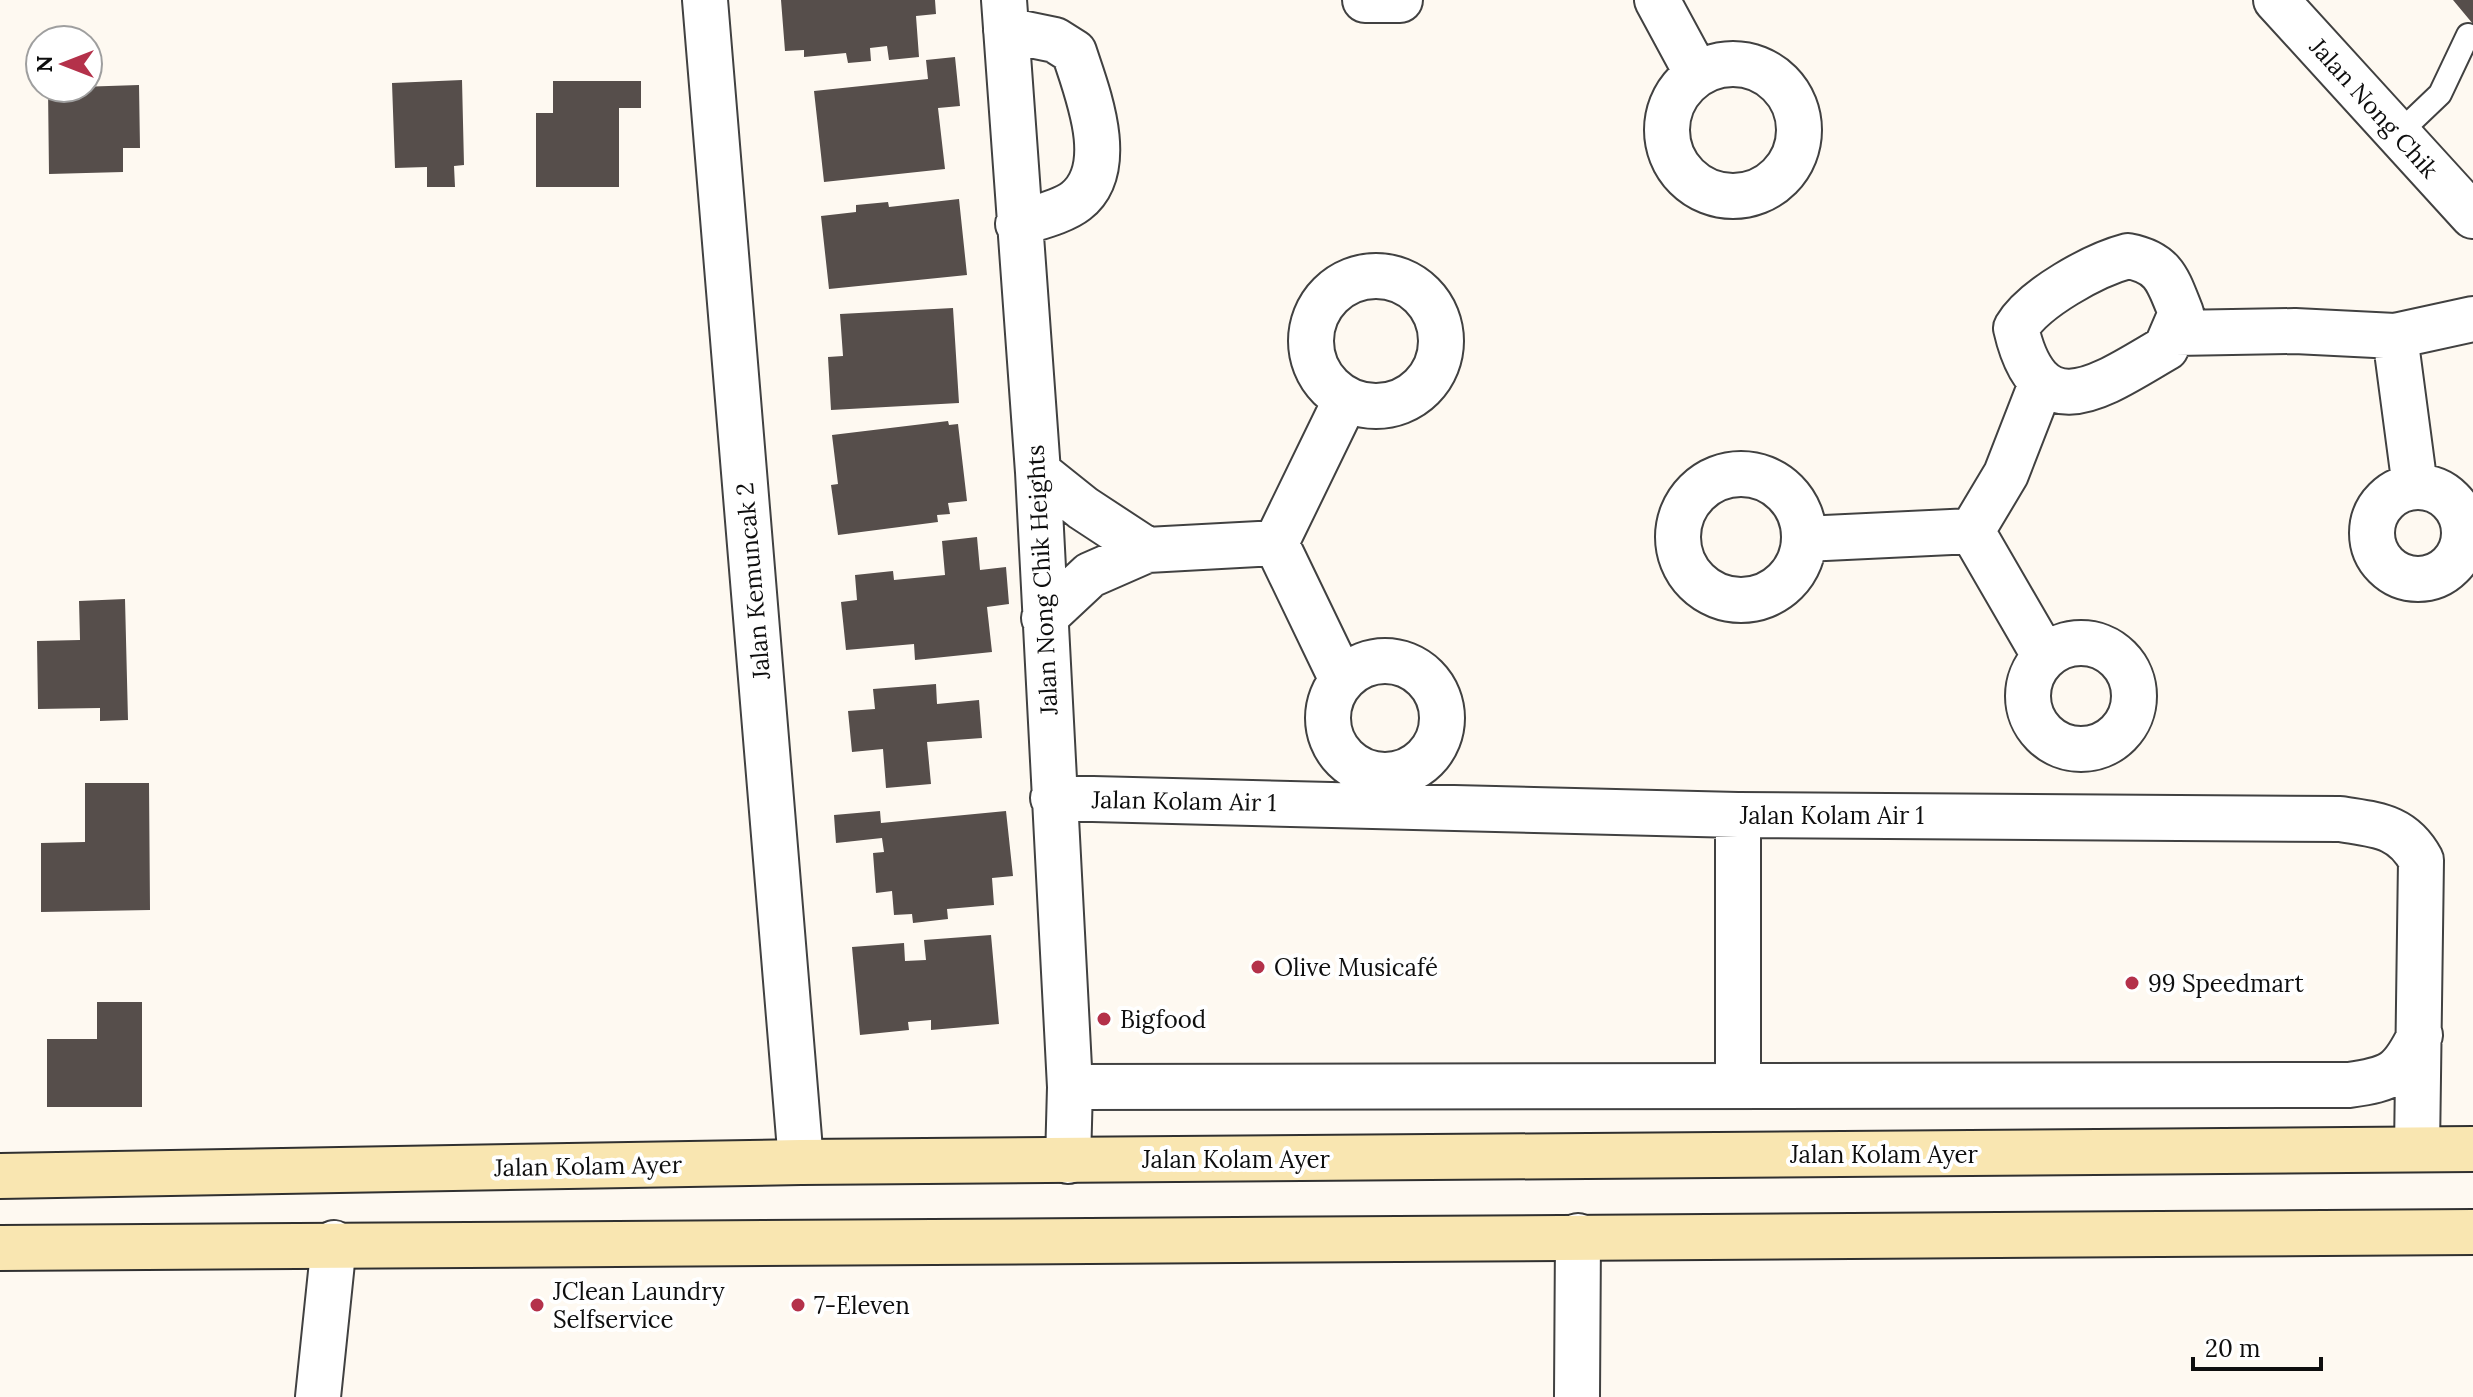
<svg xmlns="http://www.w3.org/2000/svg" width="2473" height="1397" font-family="Lora,serif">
<rect width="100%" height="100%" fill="#fef9f1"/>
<path fill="#564e4b" d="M781,0h154l1,14 -20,2 3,41 -30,3 -2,-14 -17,2 1,13 -23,2 -2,-10 -42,4v-7l-19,1z
M2453,0h20v24z
M955,57l5,49 -22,2 7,61 -121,13 -10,-91 114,-12 -2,-19z
M462,80l2,85 -10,1 1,21h-28v-20l-32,1 -3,-85z
M553,81h88v27h-22v79h-83v-74h17z
M139,85l1,63h-17v24l-74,2 -1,-86z
M959,199l8,76 -138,14 -8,-73 35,-4v-7l32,-3 1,5z
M953,308l6,95 -128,7 -3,-53 15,-1 -3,-42z
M948,421l1,4 9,-1 9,77 -19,2 2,11 -13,1 1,7 -100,13 -7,-50 7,-1 -6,-49z
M977,537l3,33 26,-3 3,37 -22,3 5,45 -77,8 -1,-16 -68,6 -5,-48 16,-2 -2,-25 38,-4 1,9 51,-5 -3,-34z
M125,599l3,121 -28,1v-13l-62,1 -1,-68 43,-1 -1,-39z
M936,684l1,20 42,-4 3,38 -55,4 4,42 -45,4 -3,-39 -31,3 -4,-41 27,-2 -2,-20z
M85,783h64l1,127 -109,2v-69l44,-1z
M880,811l1,12 125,-12 7,65 -21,2 2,27 -47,4 1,10 -35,4 -1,-9 -18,1 -2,-24 -16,2 -3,-40 11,-1 -2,-14 -46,5 -2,-28z
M991,935l8,89 -68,6v-10l-23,2 1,8 -49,5 -8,-88 52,-4 1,18 21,-1 -2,-20z
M97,1002h45v105h-95v-68h50z"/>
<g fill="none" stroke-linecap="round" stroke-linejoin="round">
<defs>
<path id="lane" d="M2397,135l43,-41 28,-59"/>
<path id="street" d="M705,0l96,1162
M1004,0l34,472 32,615 -2,74
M1365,0h35
M1657,0l40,74
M2276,0l197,216
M1006,30l49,10 19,12c13,40 44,116 2,149 -14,11 -41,17 -58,23
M1667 130a66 66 0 1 1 132 0a66 66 0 1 1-132 0Z
M2128,256c37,7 40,25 53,57l-15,35c-64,37 -126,85 -150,-20 18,-30 78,-63 112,-72z
M1311 341a65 65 0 1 1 130 0a65 65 0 1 1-130 0Z
M2176,333l119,-2 100,5 78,-17
M2395,336l20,151
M1038,472l45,36 64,42
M1678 537a63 63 0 1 1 126 0a63 63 0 1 1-126 0Z
M2372 533a46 46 0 1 1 92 0a46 46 0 1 1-92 0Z
M1972,531l34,-57 35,-90
M1972,531l73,126
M1804,539l168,-8
M1276,543l70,-144
M1276,543l66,137
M1044,618l46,-43 57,-25 129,-7
M2028 696a53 53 0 1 1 106 0a53 53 0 1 1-106 0Z
M1328 718a57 57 0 1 1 114 0a57 57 0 1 1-114 0Z
M1053,798l685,17 602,4c36,6 62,6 81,41l-4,289
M1738,815v270
M1070,1087l1279,-2c43,-6 52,-11 71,-50
M318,1397l16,-154
M1577,1397l1,-161"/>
<path id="secondary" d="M0,1176l801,-14 1672,-13
M0,1248l2473,-16"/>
</defs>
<use href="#lane" stroke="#414141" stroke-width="26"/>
<use href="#street" stroke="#414141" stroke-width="48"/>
<use href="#secondary" stroke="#303030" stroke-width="48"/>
<use href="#lane" stroke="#fff" stroke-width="22"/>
<use href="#street" stroke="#fff" stroke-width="44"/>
<use href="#secondary" stroke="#f9e6b1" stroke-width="44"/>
</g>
<g fill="#b4314a" stroke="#fff" stroke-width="3">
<circle cx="1258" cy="967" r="8"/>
<circle cx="2132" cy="983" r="8"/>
<circle cx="1104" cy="1019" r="8"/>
<circle cx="537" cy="1305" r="8"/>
<circle cx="798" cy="1305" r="8"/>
</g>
<g text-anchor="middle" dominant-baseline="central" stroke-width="8" stroke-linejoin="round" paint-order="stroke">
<g font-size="24" fill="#0e0e0e" stroke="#fff">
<text transform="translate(2374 108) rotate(48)">Jalan Nong Chik</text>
<text transform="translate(1042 580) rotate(-93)">Jalan Nong Chik Heights</text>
<text transform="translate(753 581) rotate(-95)">Jalan Kemuncak 2</text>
<text transform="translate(1184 801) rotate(1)">Jalan Kolam Air 1</text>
<text x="1832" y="815">Jalan Kolam Air 1</text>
<text x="1884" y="1154">Jalan Kolam Ayer</text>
<text x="1236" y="1159">Jalan Kolam Ayer</text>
<text transform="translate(588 1166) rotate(-1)">Jalan Kolam Ayer</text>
</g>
<g font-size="24" fill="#0e0e0e" stroke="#fff" text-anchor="start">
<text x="1274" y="967">Olive Musicafé</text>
<text x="2148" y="983">99 Speedmart</text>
<text x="1120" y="1019">Bigfood</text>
<text x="553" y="1291">JClean Laundry<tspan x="553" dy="28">Selfservice</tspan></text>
<text x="814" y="1305">7-Eleven</text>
</g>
</g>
<g transform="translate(64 64) rotate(270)"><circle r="38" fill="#ffffff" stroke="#9f9f9f" stroke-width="2"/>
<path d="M0-6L14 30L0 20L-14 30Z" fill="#b4314a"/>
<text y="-12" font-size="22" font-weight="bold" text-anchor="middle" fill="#0e0e0e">N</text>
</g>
<path d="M2193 1357v12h128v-12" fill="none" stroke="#0e0e0e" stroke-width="4"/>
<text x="2205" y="1357" font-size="24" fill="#0e0e0e" stroke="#ffffff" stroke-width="6" paint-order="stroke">20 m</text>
</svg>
